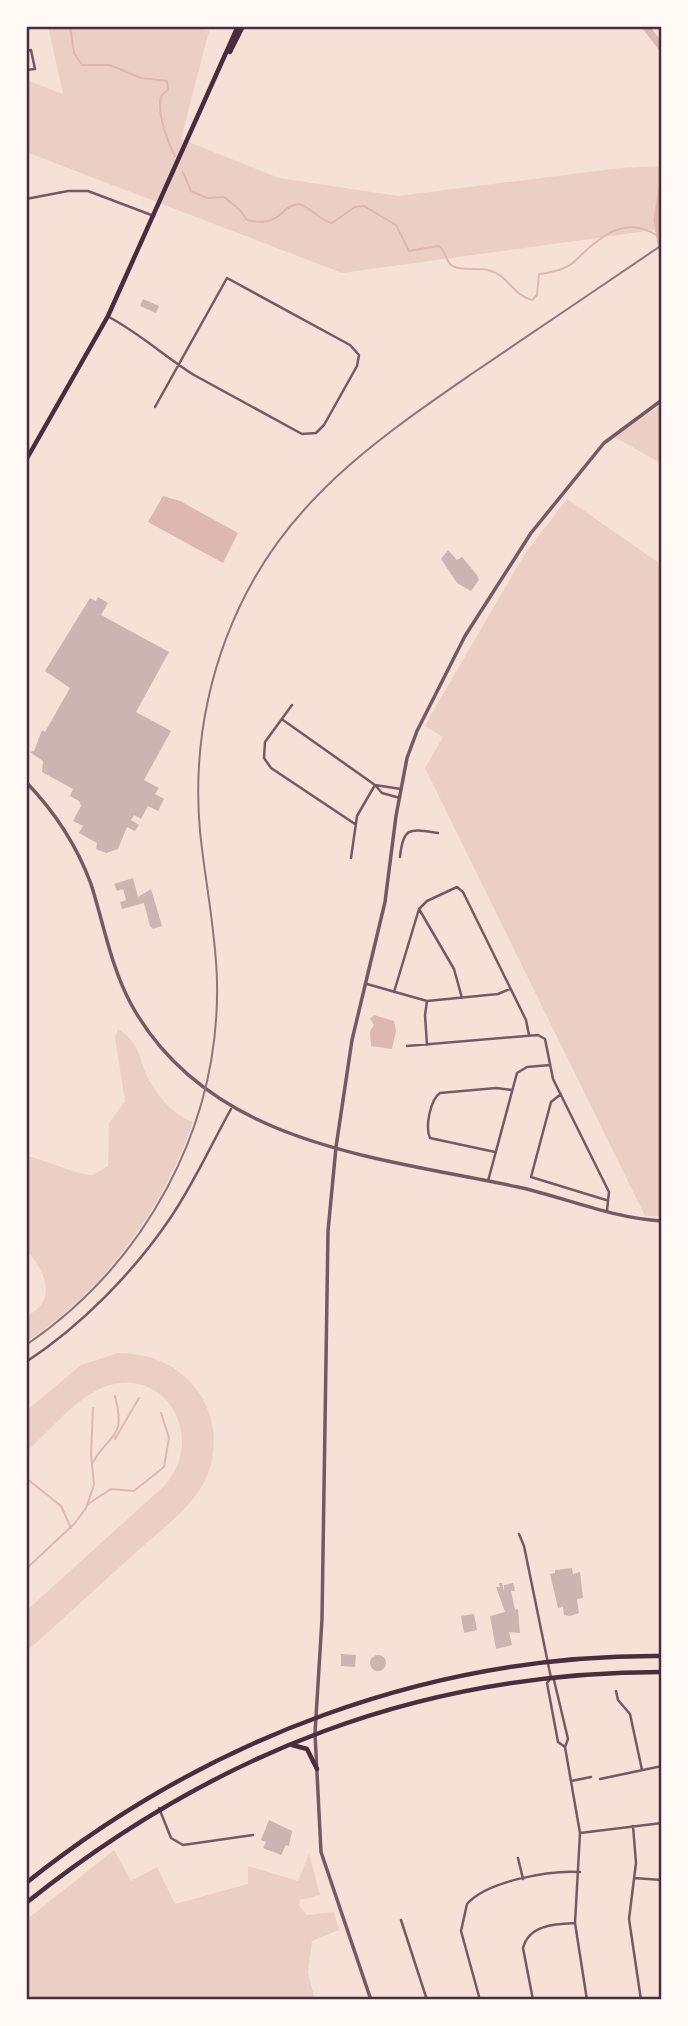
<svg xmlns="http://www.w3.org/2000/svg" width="688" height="2026" font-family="'Fira Sans',sans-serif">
<rect width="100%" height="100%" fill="#f7e1d7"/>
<path fill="#ebcfc5" d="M48,26h153l8,5 -28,108 98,39 119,18 222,-28 42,-2v63l-320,44 -316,-121v-72l37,14z
M662,404v60l-47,-27z
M567,499l95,66v651h-17l-220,-448 18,-31 -18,-11 6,-11 93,-160z
M118,1029c27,17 19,34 34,56 8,14 26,33 41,37 -31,88 -88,168 -167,220v-26c34,-15 18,-47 0,-66v-95l56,19 11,1 15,-9 1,-43 16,-22 -10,-64z
M118,1353c31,0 60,11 79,37 21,28 22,67 5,96 -14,24 -40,43 -60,61 -39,35 -77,70 -116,105v-41l138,-125c41,-43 7,-117 -54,-101 -32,9 -60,46 -84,67v-41l55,-46z
M114,1850l17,31 26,-14 18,37 73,-20v-18l50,15 11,-27 11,41 -20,5 -1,5 8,10 27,-3 5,18 -27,11 -4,32 7,27h-289v-80z"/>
<path fill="#dcb8b0" d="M163,496l17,5 58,32 -15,30 -75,-41z
M374,1015l20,6 2,10 -4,18 -21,-3 -1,-15 4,-6 -4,-6z"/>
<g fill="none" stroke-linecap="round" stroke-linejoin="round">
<path stroke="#dcb8b0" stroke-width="2" d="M70,26l4,27 8,12h28l31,13 26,3 1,9 -7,6c-4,18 6,44 14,60
M183,172l8,19 16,7 17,-1 16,13 7,10c35,8 31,-13 51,-16 14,3 21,17 34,19l23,-16 9,-1 32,19 13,26 30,-5c7,5 6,13 11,18 8,8 28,3 38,6 22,6 23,24 44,30l5,-5 2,-21c11,-1 29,-5 37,-14 23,-23 50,-46 82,-24
M115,1439l24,-41
M93,1462c18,-30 33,-23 22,-66
M26,1478l35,28 10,22
M88,1504l23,-15 23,2 30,-24 5,-29 -8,-25
M26,1569l49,-46 11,-15 8,-23 -3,-31 2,-46"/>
<path stroke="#dcb8b0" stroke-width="7" d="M645,26l17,22
M662,187l-5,33 5,30"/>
</g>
<path fill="#ccb4b1" d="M143,299l16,7 -3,7 -16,-7z
M448,550l9,10 5,-3 15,18 2,5 -8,11 -14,-8 -16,-24z
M98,597l10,6 -7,12 68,37 -33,60 35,19 -27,49 15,8 -4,6 9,5 -6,12 -10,-5 -7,13 -7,-4 -3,5 8,5 -4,6 -8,-4 -9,22 -12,4 -10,-4 1,-6 -18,-10 4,-7 -10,-5 8,-15 -2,-5 -9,-5 3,-7 -31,-17 1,-11 -13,-9 4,-1 8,-21 3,2 25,-44 -25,-17 45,-73 6,3z
M133,878l5,19 13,-8 11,37 -9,3 -3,-3 -6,-23 -22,6 -2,-7 6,-2 -3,-11 -6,2 -3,-7z
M572,1568l1,6 7,-2 3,26 -6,1 2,14 -9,3 -6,-1 -1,-8 -5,1 -8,-34 5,-1v-3z
M499,1583h3l2,8v-6l9,-2 2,8h-4l4,19 3,-1 2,24 -11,-1 3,13 -16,4 -6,-33 15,-4 -9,-25h4z
M474,1614l3,16 -13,3 -3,-17z
M341,1654l15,1 -1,12 -14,-1z
M370 1663a8 8 0 1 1 16 0a8 8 0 1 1-16 0Z
M269,1820l23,11 -3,15 -3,-1 -5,10 -18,-7 3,-6 -5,-2z"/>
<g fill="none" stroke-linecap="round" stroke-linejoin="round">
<path stroke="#755966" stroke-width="2.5" d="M26,51l5,-1 4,19 -9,1
M26,199l42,-8h20l66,25
M109,317c33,18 55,39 85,58l108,59 14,-1 8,-8 33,-59 2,-11 -9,-10 -123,-67c-24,43 -48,86 -72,129
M292,705l-27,37 -1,16 7,10 84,56
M283,720l92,65 -18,31 -6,42
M400,798l-18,-5 -7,-8 26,4
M400,857c3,-31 10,-28 38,-24
M419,909l35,60 8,29
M367,984l60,17 71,-7 12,-5
M394,992l25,-83 8,-8 30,-14 6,5 63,128 3,15
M427,1001l-2,14 2,30
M407,1046l131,-11 7,4 8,40 56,113 -2,18
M561,1094l-10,8 -20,75 75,23
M495,1152l-65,-14c-5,-11 0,-38 10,-45l56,-5 16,2
M488,1181l29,-108 10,-6 23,-2
M26,1362c55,-36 108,-90 145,-145 23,-34 40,-72 60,-108
M519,1534l5,12 27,132
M660,1672l2,16
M550,1679l-3,4 11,59 7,5
M554,1680l14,59 -3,8 15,86 -5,90 12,77
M616,1691l2,9 12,14 12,56
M600,1779l62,-13
M571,1781l20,-4
M159,1808l12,30 12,7 70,-10
M633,1826l3,37 -7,56 12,81
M580,1833l82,-10
M518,1858l5,21
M634,1878l28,2
M401,1920l26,80
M480,2000l-19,-69 6,-27c20,-23 83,-34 113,-32
M533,2000l-10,-52c6,-23 31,-24 52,-25"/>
<path stroke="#755966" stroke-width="3.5" d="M26,782c29,30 51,64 65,102 13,41 20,83 40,120 77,141 246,153 387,183 49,11 93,31 144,34
M371,2000l-50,-148 -6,-119 7,-114 6,-388 8,-84 16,-107 33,-138 11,-86 11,-58 10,-27 48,-95 66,-103 73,-90 58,-43"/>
<path stroke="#4a2c40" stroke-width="4.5" d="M230,52l13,-26
M26,460l82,-144 130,-290
M292,1745l15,4 10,20
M26,1883c180,-144 404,-229 636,-227
M26,1903c188,-150 394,-231 636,-231"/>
<path stroke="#8f747c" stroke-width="2" d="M26,1345c119,-81 194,-218 191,-363 -1,-51 -12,-100 -17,-151 -8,-88 11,-176 54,-252 52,-92 135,-148 219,-206 63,-43 126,-85 189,-128"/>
</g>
<rect width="688" height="2026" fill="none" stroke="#fffaf5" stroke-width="56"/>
<rect x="28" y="28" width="632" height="1970" fill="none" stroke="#4a2c40" stroke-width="2.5"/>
</svg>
